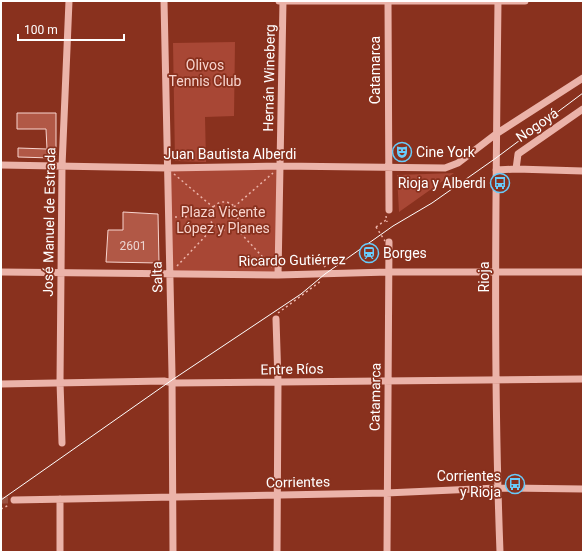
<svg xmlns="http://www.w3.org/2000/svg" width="584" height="553" font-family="Roboto,sans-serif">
<rect width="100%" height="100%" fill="#89311e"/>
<path fill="#a84735" d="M235,42l-1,74 -29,1 1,45 -31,-1 -2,-118z
M280,166l-2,109 -108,-2 -3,-105z
M454,173l-55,39 -2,-37z"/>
<path fill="#b15846" stroke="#f8d4ce" d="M17,113h39v42l-4,3 -34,-1v-9l29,1 -1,-20h-29z
M123,212l35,2 1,49 -53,-1 2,-32h15z"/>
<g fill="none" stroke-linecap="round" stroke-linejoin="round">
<path stroke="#9b5040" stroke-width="7" stroke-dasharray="7 3.5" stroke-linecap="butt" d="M1,500h13"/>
<path stroke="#ebb3a9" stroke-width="1.5" stroke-dasharray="2 3" stroke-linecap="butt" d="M174,174l40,34
M210 216a14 14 0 1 1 28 0a14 14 0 1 1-28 0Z
M234,207l39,-34
M386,216l1,6
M175,217l36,-1
M234,226l38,41
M376,227l10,-7
M177,266l38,-40
M324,267l5,-4
M278,313l43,-32
M1,509l8,-4"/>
<path stroke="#ebb3a9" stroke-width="7" d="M164,1l8,373 1,178
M279,1h246
M388,1l1,209
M498,1c-2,183 -5,368 2,551
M1,165l166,3 113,-2 165,2 13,-5 38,-29 87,-56
M516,169l2,-15 65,-45
M496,170l20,-1 67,2
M1,272l277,3 111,-3h194
M278,275l5,-274
M276,319l2,63 -1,170
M1,384l163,-3 9,2 410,-4
M62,443l-2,-61 2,-216 7,-165
M60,499v53
M14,500l372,-7 112,-5 85,1
M387,552l2,-310"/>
<path stroke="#fff" stroke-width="1" d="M1,500l171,-120 129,-86 24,-20 68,-48 39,-23 64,-45 87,-65"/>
<path stroke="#ebb3a9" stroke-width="1.5" stroke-dasharray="2 3" stroke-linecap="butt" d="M376,227l9,14"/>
</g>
<defs>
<symbol id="theatre-ring" viewBox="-11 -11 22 22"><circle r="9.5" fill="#89311e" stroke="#68cbfa" stroke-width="1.5"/><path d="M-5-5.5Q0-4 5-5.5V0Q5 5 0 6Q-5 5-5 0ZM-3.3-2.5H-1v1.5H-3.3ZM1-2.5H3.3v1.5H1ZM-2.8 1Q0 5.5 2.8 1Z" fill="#68cbfa"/></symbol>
<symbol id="bus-ring" viewBox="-11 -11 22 22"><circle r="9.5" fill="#89311e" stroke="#68cbfa" stroke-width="1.5"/><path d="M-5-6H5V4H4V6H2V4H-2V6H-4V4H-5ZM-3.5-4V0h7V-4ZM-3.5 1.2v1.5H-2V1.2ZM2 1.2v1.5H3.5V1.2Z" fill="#68cbfa"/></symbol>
<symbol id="station-ring" viewBox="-11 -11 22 22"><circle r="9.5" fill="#89311e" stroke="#68cbfa" stroke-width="1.5"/><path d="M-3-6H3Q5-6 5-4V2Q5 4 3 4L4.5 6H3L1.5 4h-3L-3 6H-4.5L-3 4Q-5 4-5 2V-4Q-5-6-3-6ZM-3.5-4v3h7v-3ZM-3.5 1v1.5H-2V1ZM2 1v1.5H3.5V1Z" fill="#68cbfa"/></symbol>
</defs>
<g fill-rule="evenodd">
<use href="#theatre-ring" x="391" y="141" width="22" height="22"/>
<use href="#bus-ring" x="489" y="172" width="22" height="22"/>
<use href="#station-ring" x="358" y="242" width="22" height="22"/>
<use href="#bus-ring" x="504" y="473" width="22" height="22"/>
</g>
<g text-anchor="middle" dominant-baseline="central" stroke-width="3.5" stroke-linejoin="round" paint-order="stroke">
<g font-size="12" fill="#ecd5d1">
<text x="133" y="246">2601</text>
</g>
<g font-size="14" fill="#f8d4ce" stroke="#89311e">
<text x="205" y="65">Olivos<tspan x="205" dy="16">Tennis Club</tspan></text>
<text x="223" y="212">Plaza Vicente<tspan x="223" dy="16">López y Planes</tspan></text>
</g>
<g font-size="14" fill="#fff" stroke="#89311e">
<text transform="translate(375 70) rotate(-90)">Catamarca</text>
<text transform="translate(269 78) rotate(-89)">Hernán Wineberg</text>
<text transform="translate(537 125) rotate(-35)">Nogoyá</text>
<text x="230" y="154">Juan Bautista Alberdi</text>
<text transform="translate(49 222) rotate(-89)">José Manuel de Estrada</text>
<text transform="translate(292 260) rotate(-1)">Ricardo Gutiérrez</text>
<text transform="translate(157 277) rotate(-92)">Salta</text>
<text transform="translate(484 277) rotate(-90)">Rioja</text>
<text transform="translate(292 369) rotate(-1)">Entre Ríos</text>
<text transform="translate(375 397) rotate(-89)">Catamarca</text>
<text transform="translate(298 482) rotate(-1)">Corrientes</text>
</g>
<g font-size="14" fill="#fff" stroke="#89311e" text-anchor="start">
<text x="416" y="152">Cine York</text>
<text x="486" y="183" text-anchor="end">Rioja y Alberdi</text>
<text x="383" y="253">Borges</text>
<text x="501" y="476" text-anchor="end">Corrientes<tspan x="501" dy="16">y Rioja</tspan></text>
</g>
</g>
<rect width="584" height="553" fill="none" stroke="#ffffff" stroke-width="4"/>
<path d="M18 34v6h106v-6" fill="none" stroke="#ffffff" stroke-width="2"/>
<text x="24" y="34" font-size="12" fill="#ffffff" stroke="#89311e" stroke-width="3" paint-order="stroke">100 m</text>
</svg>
